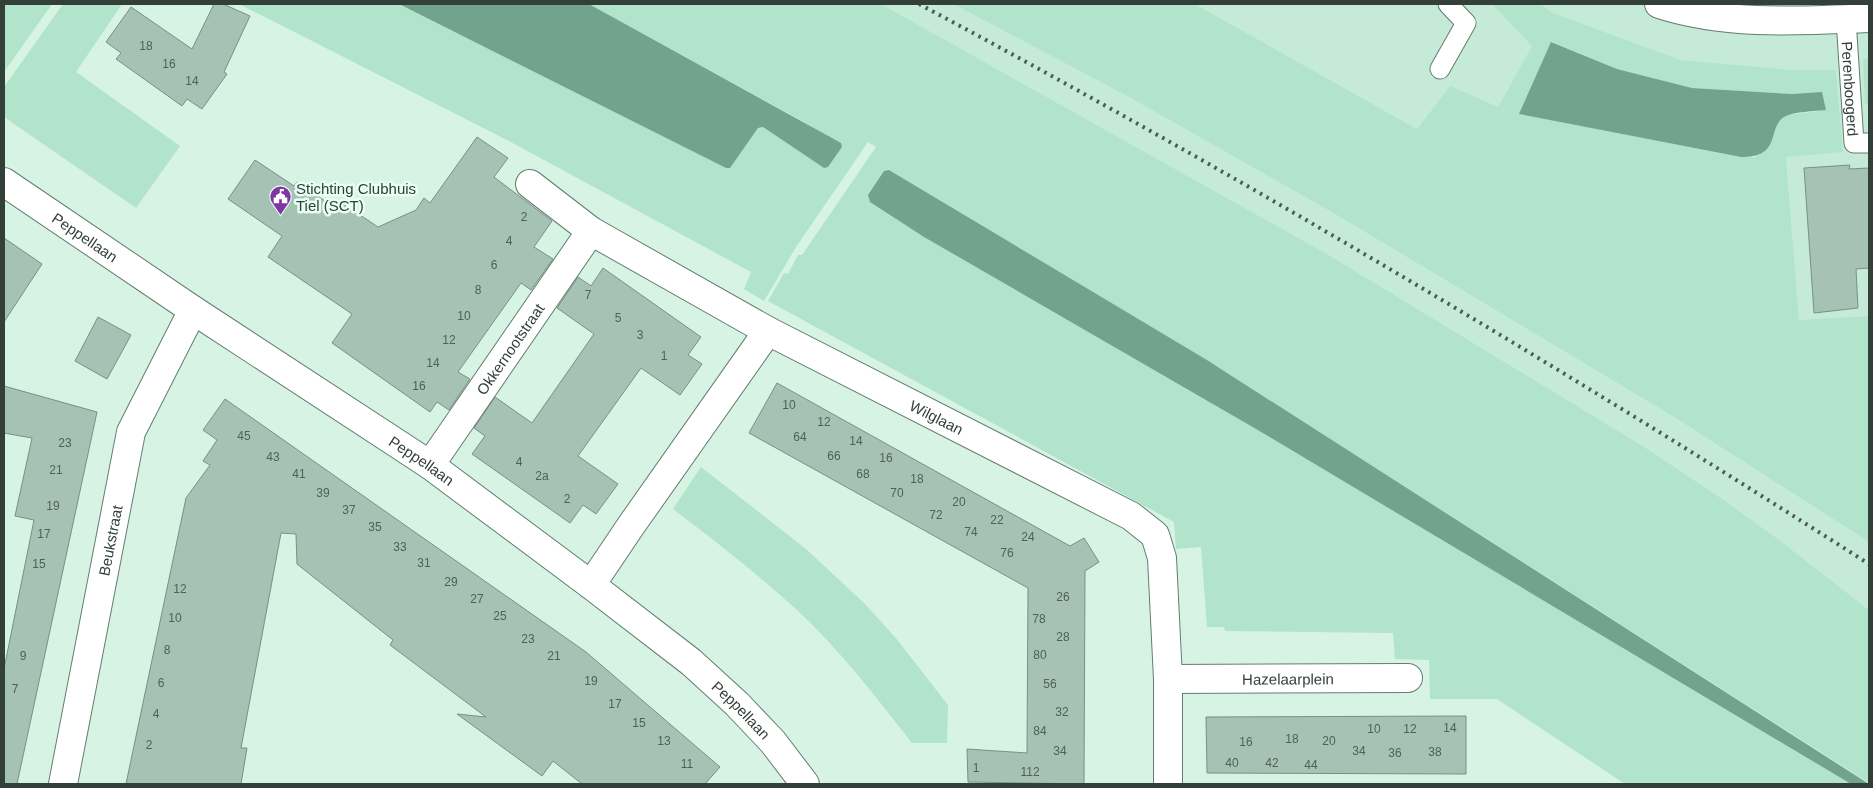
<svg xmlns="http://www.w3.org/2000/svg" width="1873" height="788" font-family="Arial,sans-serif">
<rect width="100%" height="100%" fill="#d6f3e4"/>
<path fill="#c5ebd8" d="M881,4h72l174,92 203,115 344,206 195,125v68l-91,-71 -57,-41 -75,-50 -319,-194z
M1195,4h674v312l-70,5 -13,-165 57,-4 -7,-82h-43l-112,-10 -128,-47 -21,33 -34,62 -48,-22 -33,43z"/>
<path fill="#b1e4cb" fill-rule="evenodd" d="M4,4h48l-48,68z
M63,4h59l-46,68 104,74 -44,62 -132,-91v-30z
M239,4h160l327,164h4l28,-40 5,-1 61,41 4,-1 14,-20 -38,-25 -215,-118h292l446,250 319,194 75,50 57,41 91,71v173l-662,-423 -318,-190 35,67 332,192 595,355h-226l-128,-85h-67l-1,-39 -34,-1 -2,-26 -168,-2 -1,-4h-17l-6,-80 -25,2 -2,-27 -406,-221 16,-28 4,1 10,-19h4l74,-108 -8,-5 -72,105 -32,54 -20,-12 7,-17 -244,-132z
M953,4h242l222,125 33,-43 48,21 34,-61 -40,-42h48l13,9 128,47 112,10h43l7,82 -57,5 13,163 70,-4v226l-195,-125 -344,-206 -203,-115zM1552,42l65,27 75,19 100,6 30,-1 4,17 -39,5 -9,8 -23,34h-14l-221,-43z
M1863,59h6v49l-4,-6z
M701,467l105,82 59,55 30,33 53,68 -1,38h-35c-36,-46 -72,-93 -115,-133 -39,-36 -82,-69 -124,-101z"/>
<path fill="#72a38c" d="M399,4h190l252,139 1,4 -14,20 -4,1 -61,-41 -5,1 -28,40h-4z
M1551,42l66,27 75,19 100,6 30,-2 4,18c-10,1 -32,2 -40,6 -21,11 -2,41 -45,41l-222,-43z
M889,170l318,190 662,424h-18l-595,-355 -332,-192 -54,-35 -2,-7 16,-24z"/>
<path fill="#a6c2b4" stroke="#779184" d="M214,4h9l27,12 -26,56 3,2 -25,35 -15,-10 -5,7 -66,-47 5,-6 -15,-11 25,-35 61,42z
M477,137l31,21 -14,19 58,44 -18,26 19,12 -22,31 -10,-7 -63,89 12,7 -21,31 -12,-8 -7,10 -98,-69 20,-29 -84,-57 14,-21 -54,-37 27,-39 39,26 3,-4 41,28 4,-7 36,24 38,-17 8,-12 6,5z
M1850,165l-1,4 20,-1v100l-13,1 2,39 -44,5 -10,-145z
M4,238l38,26 -38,58z
M603,268l98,69 -13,18 14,9 -22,31 -39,-27 -63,88 40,28 -22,30 -13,-9 -13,18 -98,-69 13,-18 -11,-8 21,-31 37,26 62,-89 -37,-26 21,-31 13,9z
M98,317l33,18 -24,44 -32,-18z
M777,383l293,163 14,-8 15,24 -14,9 -1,213 -116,-2 -1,-33 60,4 1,-165 -279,-155z
M4,386l93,26 -80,372h-13v-115l30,-149 -19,-4 17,-78 -28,-5z
M225,399l361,253 134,115 -15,17h-123l-29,-23 -11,15 -85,-62 29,3 -96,-72 3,-5 -96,-76 -1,-30 -15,-1 -40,215h6l-6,36h-115l60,-286 24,-33 -7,-4 14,-21 -14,-10z
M1466,716v58l-259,-1 -1,-56z"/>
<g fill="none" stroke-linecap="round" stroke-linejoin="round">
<defs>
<g id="lane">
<path id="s1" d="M1846,19l8,124h15"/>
<path d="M1440,69l26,-46 -18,-19"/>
</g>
<g id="street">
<path id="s2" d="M4,182l189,128 237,155 161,120 100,77 46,42 36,38 32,42"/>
<path d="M530,184l61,47 177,100"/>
<path id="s3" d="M430,465l161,-234"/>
<path id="s4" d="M591,585l39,-58 138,-196 363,185 24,19 7,23 6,121v105"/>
<path id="s5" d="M1168,679l240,-1"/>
<path id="s6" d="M63,784l68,-352 62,-122"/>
</g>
<path id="secondary" d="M1659,4c68,22 140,17 210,14"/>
</defs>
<use href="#lane" stroke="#637d70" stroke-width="21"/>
<use href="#street" stroke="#637d70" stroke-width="30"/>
<use href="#secondary" stroke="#637d70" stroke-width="30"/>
<use href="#lane" stroke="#fff" stroke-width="19"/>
<use href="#street" stroke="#fff" stroke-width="28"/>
<use href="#secondary" stroke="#fff" stroke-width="28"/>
<path stroke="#4d5b54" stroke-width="4" stroke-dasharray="2.5 5" stroke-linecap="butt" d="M919,4c324,173 640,362 950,560"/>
</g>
<defs>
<symbol id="civic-pin" viewBox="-11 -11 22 30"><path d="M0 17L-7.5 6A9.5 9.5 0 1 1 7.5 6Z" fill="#8234a5" stroke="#e8fff3"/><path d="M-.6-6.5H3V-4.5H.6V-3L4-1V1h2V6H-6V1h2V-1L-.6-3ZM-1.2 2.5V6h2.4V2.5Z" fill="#fff"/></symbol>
</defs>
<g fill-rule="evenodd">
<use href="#civic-pin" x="268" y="184" width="25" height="34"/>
</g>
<g text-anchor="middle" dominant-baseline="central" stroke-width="5" stroke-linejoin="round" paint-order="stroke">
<g font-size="12" fill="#506058">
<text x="146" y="46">18</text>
<text x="169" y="64">16</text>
<text x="192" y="81">14</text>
<text x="524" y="217">2</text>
<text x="509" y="241">4</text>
<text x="494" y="265">6</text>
<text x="478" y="290">8</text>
<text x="588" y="295">7</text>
<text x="464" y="316">10</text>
<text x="618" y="318">5</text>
<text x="640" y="335">3</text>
<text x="449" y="340">12</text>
<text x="664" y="356">1</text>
<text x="433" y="363">14</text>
<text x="419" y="386">16</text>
<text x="789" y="405">10</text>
<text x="824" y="422">12</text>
<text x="244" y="436">45</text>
<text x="800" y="437">64</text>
<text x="856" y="441">14</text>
<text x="65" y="443">23</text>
<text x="834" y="456">66</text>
<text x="273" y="457">43</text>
<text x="886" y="458">16</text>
<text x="519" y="462">4</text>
<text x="56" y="470">21</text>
<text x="299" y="474">41</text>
<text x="863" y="474">68</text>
<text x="542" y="476">2a</text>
<text x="917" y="479">18</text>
<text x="323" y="493">39</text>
<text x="897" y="493">70</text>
<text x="567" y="499">2</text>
<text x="959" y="502">20</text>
<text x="53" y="506">19</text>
<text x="349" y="510">37</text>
<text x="936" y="515">72</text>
<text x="997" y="520">22</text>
<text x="375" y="527">35</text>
<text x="971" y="532">74</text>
<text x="44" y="534">17</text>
<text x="1028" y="537">24</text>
<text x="400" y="547">33</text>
<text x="1007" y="553">76</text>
<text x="424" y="563">31</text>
<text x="39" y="564">15</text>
<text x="451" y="582">29</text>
<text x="180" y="589">12</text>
<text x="1063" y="597">26</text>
<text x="477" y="599">27</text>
<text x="500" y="616">25</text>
<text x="175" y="618">10</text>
<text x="1039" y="619">78</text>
<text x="1063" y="637">28</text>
<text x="528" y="639">23</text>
<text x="167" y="650">8</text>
<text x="1040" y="655">80</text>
<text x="23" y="656">9</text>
<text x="554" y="656">21</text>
<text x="591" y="681">19</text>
<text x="161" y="683">6</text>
<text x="1050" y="684">56</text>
<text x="15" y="689">7</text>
<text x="615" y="704">17</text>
<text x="1062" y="712">32</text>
<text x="156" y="714">4</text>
<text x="639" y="723">15</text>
<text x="1450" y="728">14</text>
<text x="1374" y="729">10</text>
<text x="1410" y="729">12</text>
<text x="1040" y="731">84</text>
<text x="1292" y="739">18</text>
<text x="664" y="741">13</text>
<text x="1329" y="741">20</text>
<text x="1246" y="742">16</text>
<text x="149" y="745">2</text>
<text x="1060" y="751">34</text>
<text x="1359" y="751">34</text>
<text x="1435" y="752">38</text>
<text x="1395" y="753">36</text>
<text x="1232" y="763">40</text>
<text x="1272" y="763">42</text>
<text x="687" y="764">11</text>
<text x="1311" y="765">44</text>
<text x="976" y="768">1</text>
<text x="1030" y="772">112</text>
</g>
<g font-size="15" fill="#333f39" stroke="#e8fff3">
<text stroke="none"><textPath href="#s1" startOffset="70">Perenboogerd</textPath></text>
<text stroke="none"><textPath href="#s2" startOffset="98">Peppellaan</textPath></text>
<text stroke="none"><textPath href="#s3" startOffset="141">Okkernootstraat</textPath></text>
<text stroke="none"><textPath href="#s4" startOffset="499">Wilglaan</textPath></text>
<text stroke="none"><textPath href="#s2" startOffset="502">Peppellaan</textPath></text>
<text stroke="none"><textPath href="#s6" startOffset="248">Beukstraat</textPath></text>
<text stroke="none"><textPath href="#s5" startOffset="120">Hazelaarplein</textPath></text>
<text stroke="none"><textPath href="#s2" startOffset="908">Peppellaan</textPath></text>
</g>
<g font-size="15" fill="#333f39" stroke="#e8fff3" text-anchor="start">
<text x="296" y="188">Stichting Clubhuis<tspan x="296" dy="17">Tiel (SCT)</tspan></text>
</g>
</g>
<rect width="1873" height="788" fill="none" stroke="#333f39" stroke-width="10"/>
</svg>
